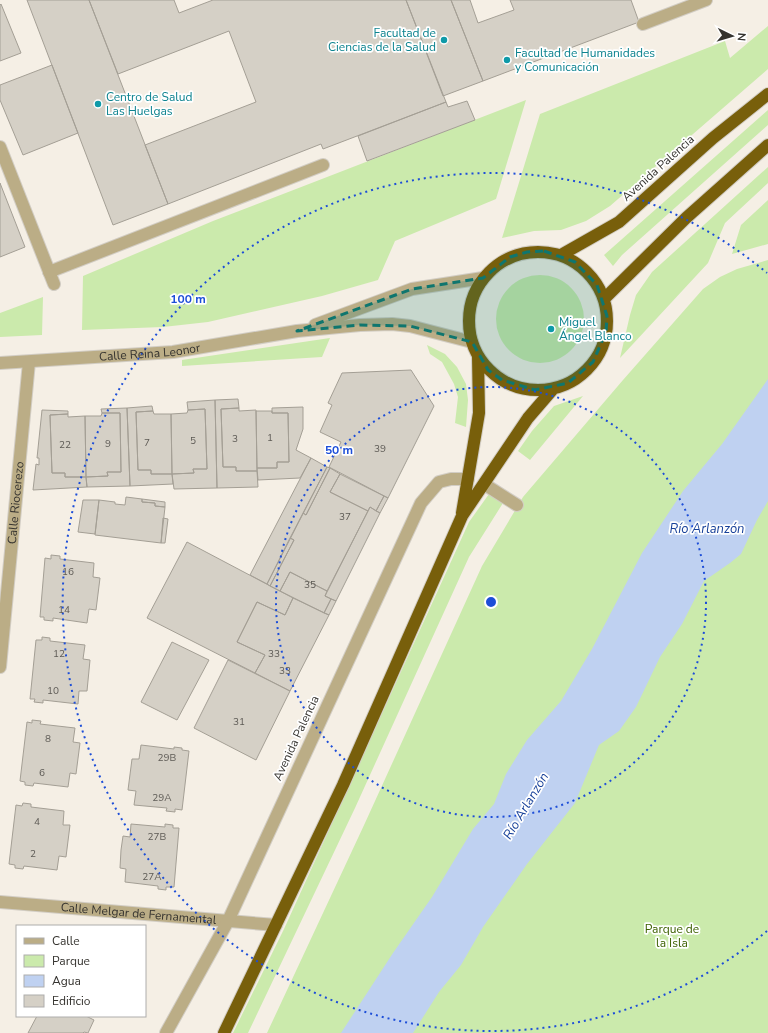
<svg xmlns="http://www.w3.org/2000/svg" width="768" height="1033" font-family="'Nunito Sans',sans-serif">
<rect width="100%" height="100%" fill="#f5efe5"/>
<path fill="#cbeaac" d="M768,26v43l-158,137 -24,15 -25,9 -27,1 -32,7 38,-124 185,-73 5,17z
M526,100l-30,99 -101,42 -17,39 -56,16 -114,26 -45,5 -81,3 1,-54 130,-55z
M768,110v15l-146,130 -9,11 -9,-11z
M768,167v16l-43,40 -17,40 -88,95 10,-43 6,-20 16,-23z
M768,200v44l-36,10 9,-29z
M768,260v773h-501l98,-210 117,-257 41,-69 100,-117 80,-91 17,-12 17,-8z
M496 319a44 44 0 1 1 88 0a44 44 0 1 1-88 0Z
M43,297l-1,38 -42,2v-24z
M330,338l-8,19 -140,9v-6z
M427,345l18,9 12,13 9,17 2,16 -2,27 -11,-4 3,-26 -4,-13 -12,-22 -12,-8z
M583,396l-53,64 -12,-9 14,-20 22,-25z
M489,494l14,9 -34,54 -114,251 -107,225h-15l51,-104 185,-407z"/>
<path fill="#bfd1f1" d="M768,379v122l-11,19 -16,34 -11,9 -26,18 -22,43 -22,33 -24,50 -17,24 -20,14 -24,58 -48,61 -44,63 -22,38 -22,27 -26,41h-72l52,-80 39,-56 41,-68 21,-25 12,-30 21,-34 34,-39 31,-52 50,-96 41,-62 39,-47z"/>
<path fill="#d5d0c6" stroke="#a49f95" d="M27,0h62l79,204 -55,21z
M89,0h85l5,13 34,-13h193l40,102 -123,47 -2,-5 -153,60 -23,-59 111,-43 -27,-71 -111,43z
M406,0h45l32,81 -40,15z
M451,0h19l8,23 36,-13 -4,-10h121l8,22 -156,59z
M1,4l20,49 -21,8v-56z
M52,65l26,68 -55,22 -23,-55v-15z
M467,101l8,19 -108,41 -9,-25 88,-34 2,5z
M0,183l25,64 -25,10z
M411,370l23,36 -46,92 -59,-31 12,-25 -21,-10 12,-27 -4,-2 14,-30z
M238,399l1,9 -18,1 2,58h13v4h21l1,16 -41,1 -2,-88z
M215,400l2,88 -43,1 -2,-15 22,-1 -1,-4h14l-2,-60 -17,1 -1,-8z
M152,406l1,5 -17,1 2,58h13v4h21l1,10 -43,2 -3,-78z
M303,407v22l-7,21 15,8 -11,20 -42,2 -1,-12h20v-6h12l-1,-49h-16v-5z
M127,408l3,78 -43,1 -1,-10 22,-1 -1,-4h14l-1,-59h-18l-1,-4z
M239,408v3l17,-1v1l1,60h-21v-4h-13l-2,-58z
M205,409l2,60h-14l1,4 -22,1 -1,-60 16,-1 1,-3z
M42,410l26,1v3l-18,1 2,58h13v4h21l1,10 -54,3 3,-26 3,1v-7h-2z
M153,411l1,3h17l1,60h-21v-4h-13l-2,-58z
M256,411h16v2h16l1,49h-12v6h-20z
M102,413h18l1,59h-14l1,4 -22,1 -1,-61h16z
M68,414v3l17,-1 1,61h-21v-4h-13l-2,-58z
M311,458l16,9 -60,117 -17,-9z
M327,467l3,1 -24,47 -3,-2z
M330,468l10,6 -10,18 38,19 -41,80 -37,-19 -10,19 -10,-5 24,-46 -4,-2 13,-25 3,2z
M340,474l44,22 -8,15 -6,-4 -2,4 -38,-19z
M384,496l4,2 -8,15 -4,-2z
M126,497l16,2v3l13,1v3l10,1 -4,36 -66,-8 4,-35 16,2v2l10,1z
M142,499l23,3v5l-10,-1v-3l-13,-1z
M83,500h16l-4,34 -17,-2z
M370,507l10,6 -44,88 -11,-5z
M163,518l5,1 -3,24h-4z
M290,538l4,2 -24,46 -3,-2z
M187,542l106,56 -8,17 -28,-13 -20,40 28,13 -10,18 -108,-55z
M51,555l9,1v3l34,4 -1,14 7,1 -4,32 -7,-1 -2,14 -34,-5v3l-9,-1v-3h-4l5,-59 6,1z
M290,572l37,19 -2,5 6,3 -7,14 -44,-22z
M293,598l36,17 -39,76 -35,-18 10,-18 -28,-13 20,-40 28,13z
M331,599l5,2 -7,14 -5,-2z
M42,637l8,1v3l35,4 -2,14 7,1 -3,31h-8l-1,13 -35,-4v3l-9,-1 1,-3h-5l6,-59h6z
M172,642l37,18 -32,60 -36,-18z
M228,660l62,31 -34,69 -62,-32z
M32,720l9,1 -1,3 35,4 -2,14 7,1 -4,31 -6,-1 -2,14 -34,-4 -1,3 -8,-1v-3l-5,-1 7,-59 5,1z
M141,745l33,4v-2l8,1v2l7,1 -7,59 -7,-1v3l-9,-1 1,-3 -33,-3 2,-14 -8,-1 4,-31h7z
M23,803l8,1v3l33,4 -1,14h7l-4,32 -7,-1 -2,14 -33,-4 -1,3 -8,-1v-3l-6,-1 7,-59 6,1z
M131,824l34,3v-3l8,1v3h6l-5,59h-8v3l-8,-1v-3l-33,-4 1,-13 -6,-1 1,-18 2,-14 7,1z
M37,1016h49l8,4 -6,13 -4,-1 -1,1h-55z"/>
<g fill="none" stroke-linecap="round" stroke-linejoin="round">
<defs>
<g id="minor">
<path d="M643,24l63,-24"/>
<path d="M0,147l54,137"/>
<path d="M49,272l274,-107"/>
<path d="M315,325l97,-36 71,-11"/>
<path id="s1" d="M0,363l173,-11 124,-21 63,-6 32,-1 18,2 62,16"/>
<path d="M484,484l33,21"/>
<path id="s2" d="M0,667l29,-305"/>
<path id="s3" d="M0,902l276,23"/>
<path d="M166,1033l62,-112 193,-418 18,-21 12,-3h17"/>
</g>
<path id="highway" d="M469 321a69 69 0 1 1 138 0a69 69 0 1 1-138 0Z
M561,255l58,-33 94,-84 55,-44
M604,299l82,-81 82,-73
M462,513l17,-100 -1,-57
M224,1033l119,-248 119,-269 66,-98 25,-29"/>
</defs>
<use href="#minor" stroke="#d2cdc4" stroke-width="14"/>
<use href="#highway" stroke="#d2cdc4" stroke-width="14"/>
<use href="#minor" stroke="#bbad86" stroke-width="12"/>
<use href="#highway" stroke="#785f0b" stroke-width="12"/>
</g>
<path fill="#0f766e" fill-opacity="0.2" stroke="#0f766e" stroke-width="3" stroke-dasharray="8 5" stroke-linejoin="round" d="M544,251l31,11 22,23 10,31 -1,16 -13,30 -25,21 -33,7 -33,-10 -14,-10 -16,-28 -62,-16 -50,-1 -63,6 115,-42 71,-11 27,-21 17,-5z"/>
<g fill="none" stroke="#1d4ed8" stroke-width="2" stroke-dasharray="2 4">
<circle cx="491" cy="602" r="215"/>
<path d="M767 931A429 429 0 1 1 767 273"/>
</g>
<g fill="#0f9aa8" stroke="#fff" stroke-width="1.5">
<circle cx="444" cy="40" r="4"/>
<circle cx="507" cy="60" r="4"/>
<circle cx="98" cy="104" r="4"/>
<circle cx="551" cy="329" r="4"/>
</g>
<g text-anchor="middle" dominant-baseline="central" stroke-width="3.5" stroke-linejoin="round" paint-order="stroke">
<g font-size="10" fill="#5d5a55">
<text x="270" y="438">1</text>
<text x="235" y="439">3</text>
<text x="193" y="441">5</text>
<text x="147" y="443">7</text>
<text x="108" y="444">9</text>
<text x="65" y="445">22</text>
<text x="380" y="449">39</text>
<text x="345" y="517">37</text>
<text x="68" y="572">16</text>
<text x="310" y="585">35</text>
<text x="64" y="610">14</text>
<text x="59" y="654">12</text>
<text x="274" y="654">33</text>
<text x="285" y="671">33</text>
<text x="53" y="691">10</text>
<text x="239" y="722">31</text>
<text x="48" y="739">8</text>
<text x="167" y="758">29B</text>
<text x="42" y="773">6</text>
<text x="162" y="798">29A</text>
<text x="37" y="822">4</text>
<text x="157" y="837">27B</text>
<text x="33" y="854">2</text>
<text x="152" y="877">27A</text>
</g>
<g font-size="12" fill="#0d838f" stroke="#fff" text-anchor="start">
<text x="436" y="33" text-anchor="end">Facultad de<tspan x="436" dy="14">Ciencias de la Salud</tspan></text>
<text x="515" y="53">Facultad de Humanidades<tspan x="515" dy="14">y Comunicación</tspan></text>
<text x="106" y="97">Centro de Salud<tspan x="106" dy="14">Las Huelgas</tspan></text>
<text x="559" y="322">Miguel<tspan x="559" dy="14">Ángel Blanco</tspan></text>
</g>
<g font-size="12" fill="#35332f" stroke="#fff">
<text transform="translate(658 168) rotate(-42)">Avenida Palencia</text>
<text stroke="none"><textPath href="#s1" startOffset="150">Calle Reina Leonor</textPath></text>
<text stroke="none"><textPath href="#s2" startOffset="165">Calle Riocerezo</textPath></text>
<text transform="translate(296 738) rotate(-65)">Avenida Palencia</text>
<text stroke="none"><textPath href="#s3" startOffset="139">Calle Melgar de Fernamental</textPath></text>
</g>
<g font-size="12" fill="#3d6100" stroke="#fff">
<text x="672" y="929">Parque de<tspan x="672" dy="14">la Isla</tspan></text>
</g>
<g font-size="13" font-style="italic" fill="#174099" stroke="#fff">
<text x="707" y="529">Río Arlanzón</text>
<text transform="translate(526 806) rotate(-59)">Río Arlanzón</text>
</g>
</g>
<circle cx="491" cy="602" r="6" fill="#1d4ed8" stroke="#fff" stroke-width="2"/>
<g font-size="12" text-anchor="middle" font-weight="bold" fill="#1d4ed8" stroke="#fff" stroke-width="3.5" stroke-linejoin="round" paint-order="stroke">
<text x="188" y="303">100 m</text>
<text x="339" y="454">50 m</text>
</g>
<rect x="16" y="925" width="130" height="92" fill="#ffffff" stroke="#aeadac"/>
<rect x="24" y="938" width="20" height="6" fill="#bbad86" stroke="#aeadac"/>
<text x="52" y="945" font-size="12" fill="#35332f">Calle</text>
<rect x="24" y="955" width="20" height="12" fill="#cbeaac" stroke="#aeadac"/>
<text x="52" y="965" font-size="12" fill="#35332f">Parque</text>
<rect x="24" y="975" width="20" height="12" fill="#bfd1f1" stroke="#aeadac"/>
<text x="52" y="985" font-size="12" fill="#35332f">Agua</text>
<rect x="24" y="995" width="20" height="12" fill="#d5d0c6" stroke="#aeadac"/>
<text x="52" y="1005" font-size="12" fill="#35332f">Edificio</text>
<g transform="translate(732 36) rotate(95)" stroke="#ffffff" stroke-width="3" paint-order="stroke">
<path d="M0-3L7 15L0 10L-7 15Z" fill="#35332f"/>
<text y="-6" font-size="11" font-weight="bold" text-anchor="middle" fill="#35332f">N</text>
</g>
</svg>
